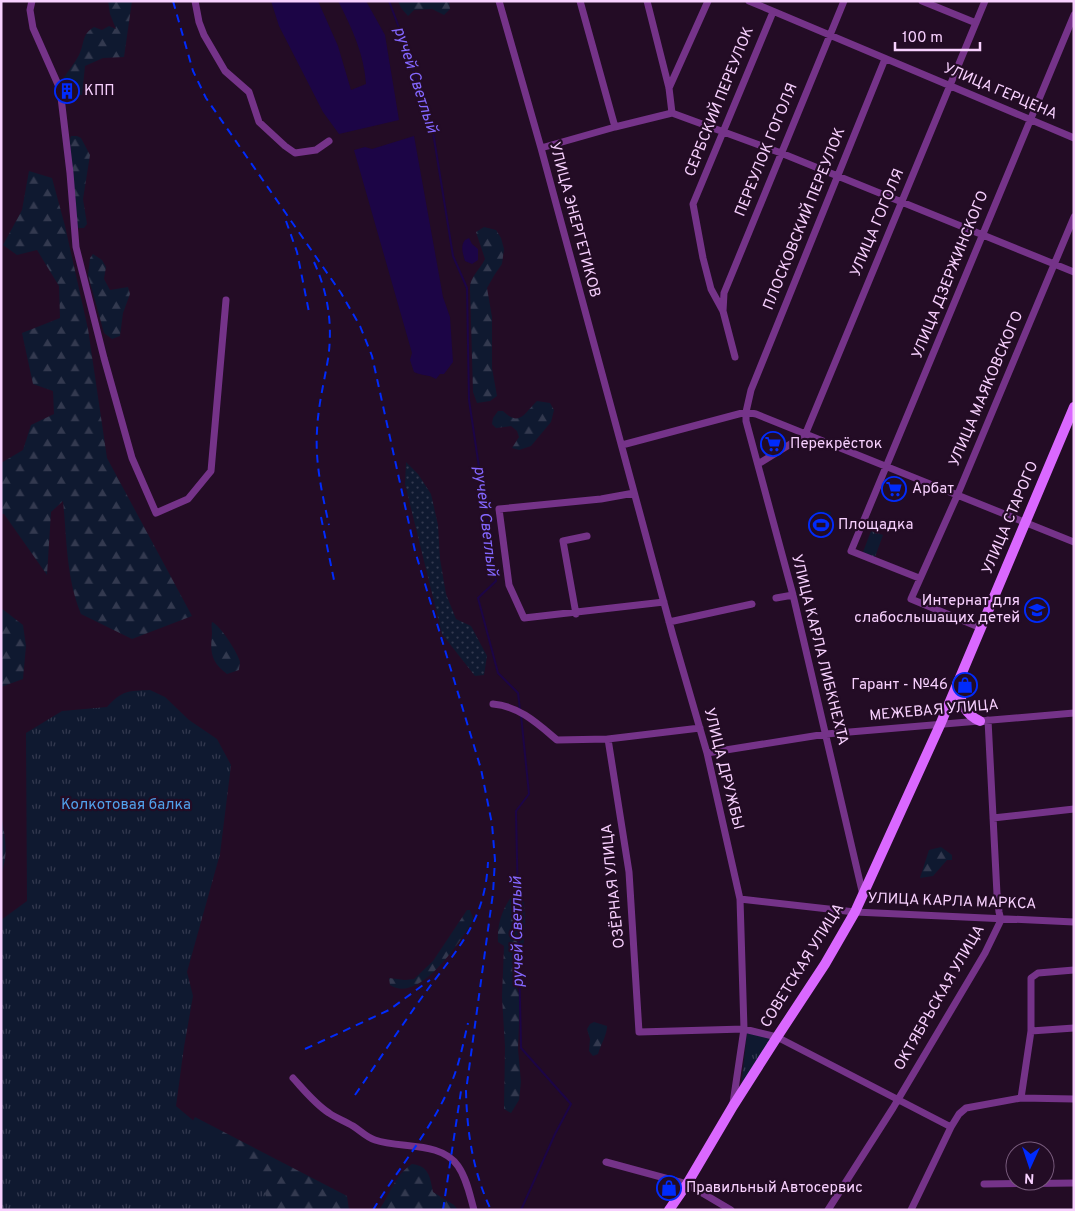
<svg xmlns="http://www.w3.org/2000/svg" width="1075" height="1211" font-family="Overpass,sans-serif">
<defs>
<pattern id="grass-dots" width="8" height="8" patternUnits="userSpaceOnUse" patternTransform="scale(1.25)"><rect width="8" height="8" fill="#0f1930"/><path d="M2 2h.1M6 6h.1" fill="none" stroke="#33394f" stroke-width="1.8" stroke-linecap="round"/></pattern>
<pattern id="forest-firs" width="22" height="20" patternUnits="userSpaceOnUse" patternTransform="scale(1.25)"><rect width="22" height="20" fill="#0f1930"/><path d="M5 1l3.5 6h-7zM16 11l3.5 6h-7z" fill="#33394f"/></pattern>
<pattern id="park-tufts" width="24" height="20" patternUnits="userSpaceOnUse" patternTransform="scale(1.25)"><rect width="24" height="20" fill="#0f1930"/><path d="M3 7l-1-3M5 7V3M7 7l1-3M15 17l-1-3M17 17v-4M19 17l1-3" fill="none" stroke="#33394f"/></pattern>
</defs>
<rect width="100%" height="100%" fill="#230c25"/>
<path fill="url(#grass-dots)" d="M406,462l12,12 13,20 7,31 2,34 6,35 10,25 15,7 16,30 -3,19 -9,1 -33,-42 -37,-150z"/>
<path fill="url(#forest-firs)" d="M108,1h24l-8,56 -21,1 -18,8 -3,29h-9l-10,-16c5,-8 12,-16 16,-24 6,-12 2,-20 15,-28l8,3 7,-4 7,3 -6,-15z
M398,1h51l1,8 -6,6 -12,-6 -18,1 -6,6 -7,-8z
M71,136h6l4,2 9,17 -7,44 4,25 -3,4h-7l-8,-86z
M29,171l23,7 13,48 23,103 19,129 85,158 -60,23 -51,-25c-15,-37 -14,-74 -18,-113l-12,11 -4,63 -43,-61h-3v-51l22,-13 8,-25 23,-11 -1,-23 -20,-7 -11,-51 38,-15 -1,-32 -22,-36 -20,5 -14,-10 19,-35z
M484,227l12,3 5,8 3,11 -2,15 -7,10 -8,14 5,29v51l5,28 -7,5 -13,2 -4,-11 -3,-104c0,-12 10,-18 15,-29l-9,-27z
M93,254l9,6 4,7 -2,12 6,11 18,-3 2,7 -7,19 -3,23 -8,3 -8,-6 -16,-58 2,-17z
M537,401l13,2 4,7 -3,12 -20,24 -12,4 -7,-2 7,-11 -2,-6 -6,-5 -15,2 -4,-4 1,-6 5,-7h5c17,17 22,1 34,-10z
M1,608l22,17 3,21 -3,33 -22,8z
M212,622c8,3 26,31 28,40 0,0 -1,7 -1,8l-12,4c-16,-12 -17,-22 -15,-40 0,-5 -1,-8 0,-12z
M1,815c4,22 8,38 0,60z
M941,847l11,8v5h-5l-14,16 -13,2 9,-28z
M513,894h8l3,9 1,17 -2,34 -7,14v18l4,10 -2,53 3,33 -2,18 -8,13 -7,-4 1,-62 -3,-50 2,-51 -6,-4c-1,-19 4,-32 15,-48z
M467,910h3l3,8 -2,6c-13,20 -52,80 -81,61l-1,-7 16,2 9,-1 19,-18z
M594,1022l13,4c0,9 -6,18 -9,28l-5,2 -4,-5 1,-12 -3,-10 3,-5z
M195,1117l152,79 2,14h-166l-1,-70z
M412,1164c17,2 18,13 21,28l21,13 4,5h-79c12,-17 15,-34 33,-46z"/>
<path fill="url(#park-tufts)" d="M871,531l12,4 -8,22 -12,-5z
M150,690l15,7 24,23 28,19 14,26 -11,89 -33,118 6,24 -9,51 -8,59 84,71 10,33h-269v-290l26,-19 -1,-168 36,-22 45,-4c15,-17 22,-16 43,-17z
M747,1032l25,7 -31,49z"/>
<path fill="#0f1930" d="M818,510l13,2 -5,23h-9l-5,-20z"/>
<path fill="#1c0546" d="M271,1h47l20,45 13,44 15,-6c-2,-30 -14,-56 -28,-83h28l19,34 14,85 -60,14 -16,-22 -44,-86z
M414,136l29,161 7,20 3,45 -9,12h-4l-4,5c-8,-5 -14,-3 -22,-7l-4,-12 2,-7 -58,-203 11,-3 7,2z
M469,238l3,6 6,5v11l-6,4 -7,-3c-2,-7 -5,-15 0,-21z"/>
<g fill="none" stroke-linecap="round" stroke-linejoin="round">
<path stroke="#1c0546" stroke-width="2" d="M389,1l9,24 34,101 21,130 14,32 2,112 27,181 -18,17 20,75 20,20 2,17
M521,1210l34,-76 16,-30 -50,-56 -5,-237 13,-17 -8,-79"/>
<path stroke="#753389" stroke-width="7" d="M32,1l-2,9 3,18 27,61 10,84 6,74 28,111 28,100 24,55 32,-14 23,-28 15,-171
M195,1l4,21 5,13 21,36 24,21 10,30 26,24 10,7 21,-3 13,-9
M499,1l42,147 132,488 34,117 33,146 4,130 -11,74
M580,1l35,126
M647,1l22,87 3,25
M749,1l325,137
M922,1l54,22
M669,88l39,-87
M672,113l109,40 293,119
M541,148l74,-21 57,-14
M723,311l1,-18 120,-292
M735,357l-12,-46 -12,-22 -8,-31 -10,-54 80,-192
M622,445l124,-33 10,2 318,128
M758,464l47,-29 180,-434
M634,493l-33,6 -102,10 10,76 15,33 140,-16
M919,578l-68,-27 223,-536
M776,598l17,-3
M576,614l-13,-73 24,-5
M669,622l83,-18
M981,628l-70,-29 46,-103 117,-279
M493,704c26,2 45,20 64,36l51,-1 92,-11
M608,739l21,133 10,160 105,-3 33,8 174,90
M707,753l119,-19 248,-21
M993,818l81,-9
M863,895l-70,-300 -47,-174v-9l5,-22 134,-331
M740,899l115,13 219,10
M1031,1031l43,-3
M293,1078c11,12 22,26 36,35 7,5 16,8 24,13 8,5 13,11 22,14 26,9 66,1 83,26 9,13 12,30 16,44
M1021,1098l10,-67v-53l7,-5 36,-3
M606,1162l81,22 44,26
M984,1184l90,-1
M828,1210l65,-102 92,-155 16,-33 -2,-8 -2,-18 -9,-174
M911,1210l40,-83 8,-13 7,-6 55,-10 53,1"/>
<path stroke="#da68ff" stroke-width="10" d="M957,684c4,16 6,30 23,37
M669,1210l18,-26 46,-78 44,-69 48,-73 30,-52 85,-187 134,-318"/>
<path stroke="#002bfc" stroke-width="2" stroke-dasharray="8 6" stroke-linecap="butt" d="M173,1l20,70 13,27 135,195 19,33 12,30 43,195 66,218 11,55 3,36 -2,33 -27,198c1,42 7,81 25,119
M286,221l11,31 12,60
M314,262c14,31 19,63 14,97 -4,24 -10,47 -11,72 -2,32 5,62 12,94
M321,517l13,63
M305,1049l84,-39 41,-30
M355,1095c22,-32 43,-64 65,-95 34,-48 65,-75 68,-138
M373,1210c25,-41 58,-80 77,-124 9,-20 13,-42 18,-63
M443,1210l18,-119"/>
</g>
<defs>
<symbol id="building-ring" viewBox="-11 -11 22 22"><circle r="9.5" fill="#230c25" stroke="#002bfc" stroke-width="1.5"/><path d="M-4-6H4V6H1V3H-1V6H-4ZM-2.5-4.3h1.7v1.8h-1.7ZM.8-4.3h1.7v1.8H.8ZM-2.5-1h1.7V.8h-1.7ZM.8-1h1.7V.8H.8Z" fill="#002bfc"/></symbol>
<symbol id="supermarket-ring" viewBox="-11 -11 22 22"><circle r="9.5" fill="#230c25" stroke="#002bfc" stroke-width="1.5"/><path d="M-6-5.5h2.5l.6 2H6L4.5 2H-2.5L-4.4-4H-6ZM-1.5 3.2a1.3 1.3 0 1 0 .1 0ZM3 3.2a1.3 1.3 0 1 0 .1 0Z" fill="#002bfc"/></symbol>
<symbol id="stadium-ring" viewBox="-11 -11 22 22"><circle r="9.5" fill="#230c25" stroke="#002bfc" stroke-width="1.5"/><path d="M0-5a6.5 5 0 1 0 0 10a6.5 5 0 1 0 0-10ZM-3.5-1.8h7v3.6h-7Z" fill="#002bfc"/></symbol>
<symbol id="school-ring" viewBox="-11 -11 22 22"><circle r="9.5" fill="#230c25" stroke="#002bfc" stroke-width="1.5"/><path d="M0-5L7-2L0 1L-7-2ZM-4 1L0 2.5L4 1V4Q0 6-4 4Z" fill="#002bfc"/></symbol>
<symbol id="shop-ring" viewBox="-11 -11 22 22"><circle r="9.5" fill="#230c25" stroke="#002bfc" stroke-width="1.5"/><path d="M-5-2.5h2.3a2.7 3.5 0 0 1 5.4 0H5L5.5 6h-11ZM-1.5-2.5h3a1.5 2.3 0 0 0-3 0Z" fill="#002bfc"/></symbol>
</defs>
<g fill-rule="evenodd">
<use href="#building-ring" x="53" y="77" width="28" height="28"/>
<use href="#supermarket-ring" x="759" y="430" width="28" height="28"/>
<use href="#supermarket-ring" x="880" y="475" width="28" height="28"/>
<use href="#stadium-ring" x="807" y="511" width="28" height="28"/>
<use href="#school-ring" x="1023" y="596" width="28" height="28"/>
<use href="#shop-ring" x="951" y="671" width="28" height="28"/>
<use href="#shop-ring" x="655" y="1174" width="28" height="28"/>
</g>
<g text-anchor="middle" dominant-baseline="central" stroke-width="4.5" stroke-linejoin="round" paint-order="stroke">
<g font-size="15" fill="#f8d1ff" stroke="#230c25" text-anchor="start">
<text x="84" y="91">КПП</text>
<text x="790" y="444">Перекрёсток</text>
<text x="912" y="489">Арбат</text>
<text x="838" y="525">Площадка</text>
<text x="1020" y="601" text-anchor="end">Интернат для<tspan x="1020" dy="17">слабослышащих детей</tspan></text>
<text x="948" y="685" text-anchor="end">Гарант - №46</text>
<text x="686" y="1188">Правильный Автосервис</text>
</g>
<g font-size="15" fill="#f8d1ff" stroke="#230c25">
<text transform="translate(1000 92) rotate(23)">УЛИЦА ГЕРЦЕНА</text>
<text transform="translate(720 102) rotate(-68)">СЕРБСКИЙ ПЕРЕУЛОК</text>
<text transform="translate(767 150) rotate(-68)">ПЕРЕУЛОК ГОГОЛЯ</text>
<text transform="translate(805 219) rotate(-68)">ПЛОСКОВСКИЙ ПЕРЕУЛОК</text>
<text transform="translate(574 220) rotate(75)">УЛИЦА ЭНЕРГЕТИКОВ</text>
<text transform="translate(878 223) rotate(-67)">УЛИЦА ГОГОЛЯ</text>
<text transform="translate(951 275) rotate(-68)">УЛИЦА ДЗЕРЖИНСКОГО</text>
<text transform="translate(987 389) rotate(-67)">УЛИЦА МАЯКОВСКОГО</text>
<text transform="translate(1011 518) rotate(-67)">УЛИЦА СТАРОГО</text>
<text transform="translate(819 650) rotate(76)">УЛИЦА КАРЛА ЛИБКНЕХТА</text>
<text transform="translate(934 711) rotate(-5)">МЕЖЕВАЯ УЛИЦА</text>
<text transform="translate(723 769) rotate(76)">УЛИЦА ДРУЖБЫ</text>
<text transform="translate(614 886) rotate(-96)">ОЗЁРНАЯ УЛИЦА</text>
<text transform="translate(952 902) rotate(2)">УЛИЦА КАРЛА МАРКСА</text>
<text transform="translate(803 966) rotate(-58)">СОВЕТСКАЯ УЛИЦА</text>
<text transform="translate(940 998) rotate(-60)">ОКТЯБРЬСКАЯ УЛИЦА</text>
</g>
<g font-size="15" fill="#51a1eb" stroke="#230c25">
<text x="126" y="805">Колкотовая балка</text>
</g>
<g font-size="16" font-style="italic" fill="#8467ff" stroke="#230c25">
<text transform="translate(415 80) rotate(72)">ручей Светлый</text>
<text transform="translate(485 521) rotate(83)">ручей Светлый</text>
<text transform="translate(518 932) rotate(-91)">ручей Светлый</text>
</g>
</g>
<rect width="1075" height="1211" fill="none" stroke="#f8d1ff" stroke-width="5"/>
<g transform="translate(1030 1166) rotate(183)"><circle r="24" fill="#230c25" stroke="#785b7c"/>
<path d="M0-4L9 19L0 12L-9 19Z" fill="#002bfc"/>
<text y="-8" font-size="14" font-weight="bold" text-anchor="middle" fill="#f8d1ff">N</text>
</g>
<path d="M895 42v8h85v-8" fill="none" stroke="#f8d1ff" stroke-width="2.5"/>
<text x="902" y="42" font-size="15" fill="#f8d1ff" stroke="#230c25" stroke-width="4" paint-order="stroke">100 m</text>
</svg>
